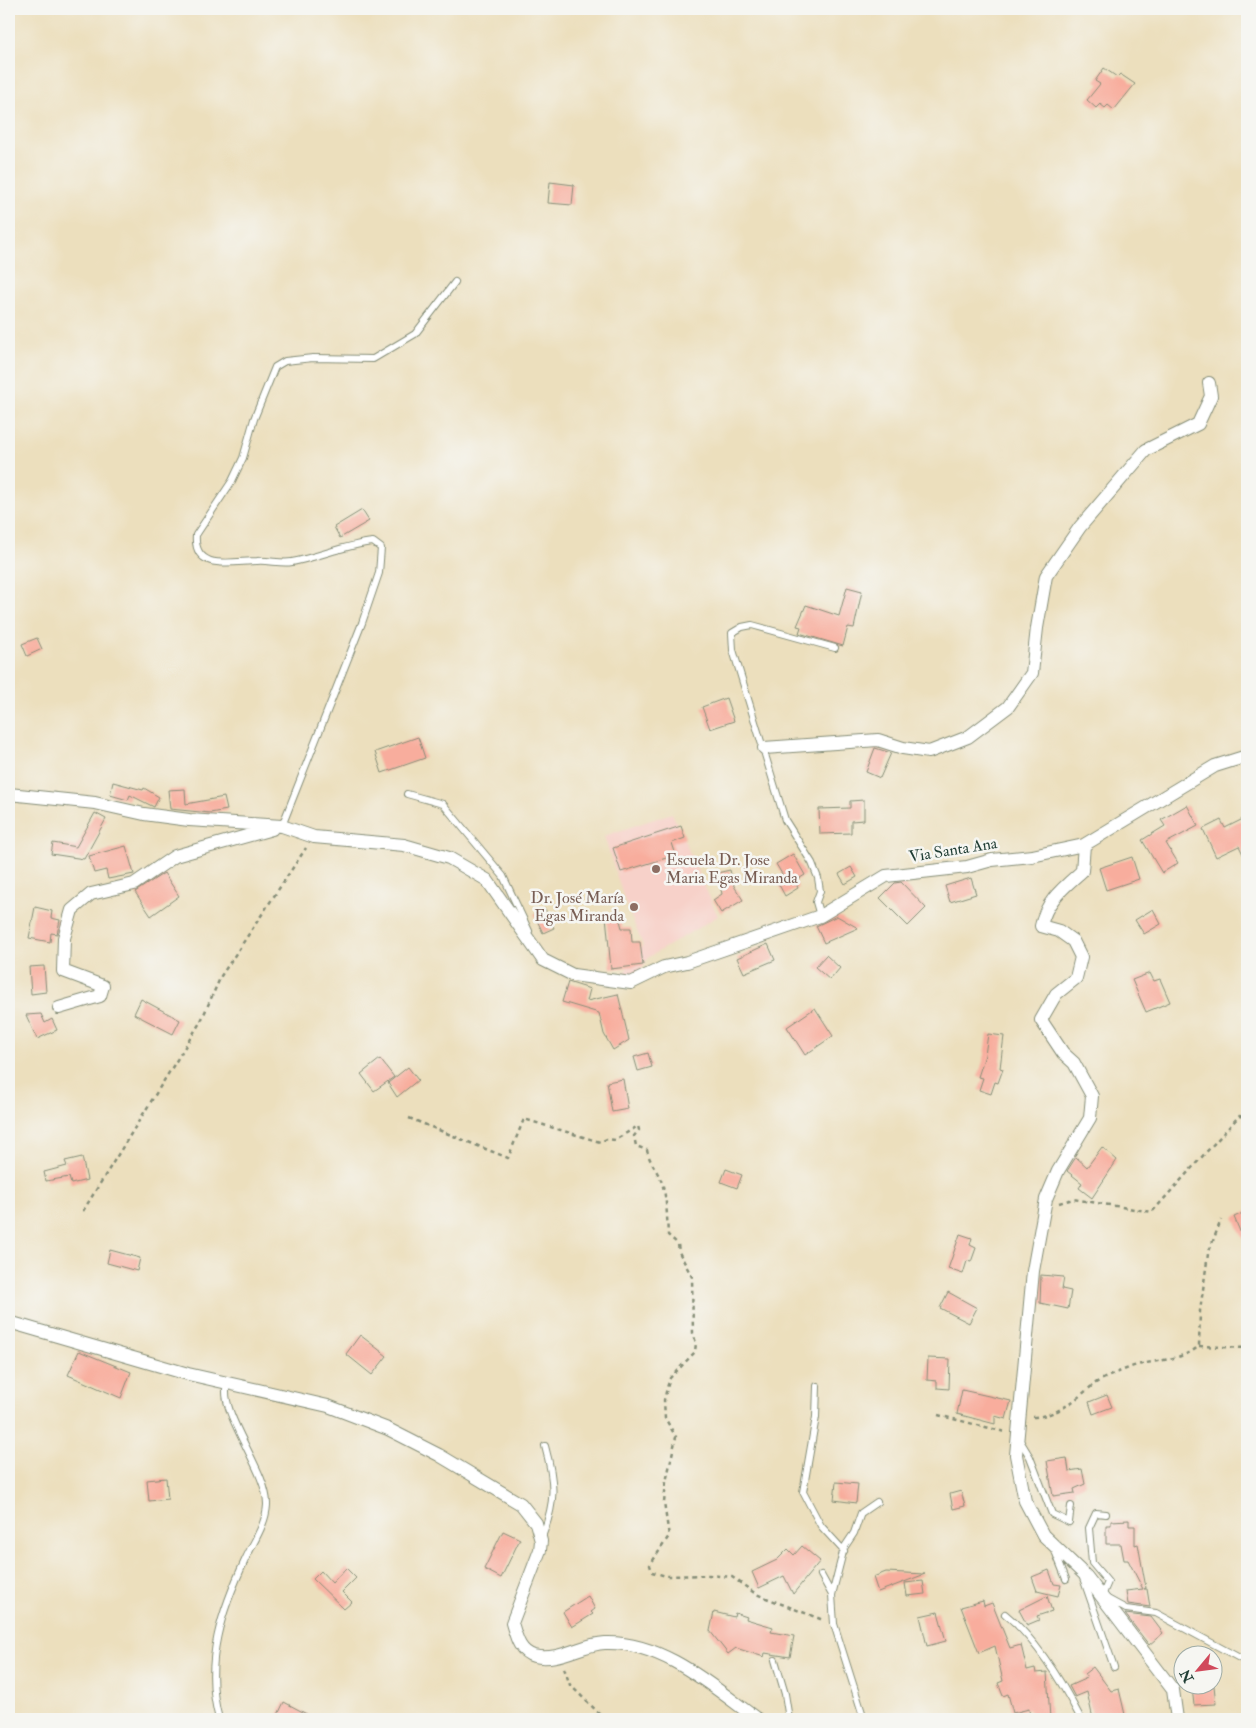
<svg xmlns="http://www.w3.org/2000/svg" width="1256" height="1728" font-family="'IM FELL Double Pica',serif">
<rect width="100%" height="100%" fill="#f6f6f2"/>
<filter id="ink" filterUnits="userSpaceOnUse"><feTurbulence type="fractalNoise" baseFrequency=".02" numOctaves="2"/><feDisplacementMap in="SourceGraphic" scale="10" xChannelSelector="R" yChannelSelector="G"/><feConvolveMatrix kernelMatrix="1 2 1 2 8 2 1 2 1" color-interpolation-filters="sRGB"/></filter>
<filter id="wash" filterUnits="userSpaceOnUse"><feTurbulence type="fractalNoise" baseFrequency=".0096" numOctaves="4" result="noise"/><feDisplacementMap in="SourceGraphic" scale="20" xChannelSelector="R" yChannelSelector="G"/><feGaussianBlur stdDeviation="1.12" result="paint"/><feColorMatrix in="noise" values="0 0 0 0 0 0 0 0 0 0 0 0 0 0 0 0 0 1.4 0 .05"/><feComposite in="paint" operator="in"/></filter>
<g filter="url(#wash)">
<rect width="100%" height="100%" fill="#ecdfbd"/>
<path fill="#f7d1c9" d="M672,813l46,103 -69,41 -11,17h-15l20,-29 -18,-43 -21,-66z"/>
<g id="blocks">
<path fill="#f8ad9d" d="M1104,68l13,9 3,-3 15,10 -21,26 -6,-5 -3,3 -5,-4 -4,4 -9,-8 13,-16 -5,-3z
M550,182l24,3 -2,20 -24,-2z
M362,510l7,11 -29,17 -6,-11z
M847,587l15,4 -8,37 -6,-1 -5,19 -44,-13 2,-6 -4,-1 9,-21 33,11z
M37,638l5,11 -15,7 -5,-12z
M726,698l8,23 -24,8 -8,-22z
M418,737l7,21 -43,15 -7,-21z
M875,748l16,5 -11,25 -14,-6z
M113,782l30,8 1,-2 15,9 -5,10 -24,-12 -2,5 -18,-5z
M185,789l1,15 38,-7 3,13 -17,3 -40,-4 -2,-19z
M864,800v20l-13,1v12l-31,1 -1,-25 31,-1v-7z
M1187,805l11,21 -32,17 12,20 -16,10 -20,-33 23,-14 -4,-6z
M95,813l11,6 -22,40 -33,-5 2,-11 23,4z
M1243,819l4,8v35l-8,-16 -23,11 -13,-28 18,-9 4,8z
M681,826l4,12 -13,5 4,12 -55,17 -8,-24z
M126,846l8,28 -26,5 -2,-9 -12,3 -5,-17z
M793,854l12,21 -10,6 3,7 -13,8 -7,-13 7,-4 -9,-15z
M1132,857l7,22 -33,11 -7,-22z
M851,867l6,10 -12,7 -6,-10z
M730,870l4,16 9,14 -22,13 -8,-13 9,-6 -5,-21z
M164,873l15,23 -28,20 -16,-24z
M971,878l5,16 -26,8 -5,-16z
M901,882l25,26 -18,18 -28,-28 15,-15z
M35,907l17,4 -1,7 9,2 -3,14 -6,-1 -1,9 -21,-4z
M545,909l9,19 -11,5 -9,-19z
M1153,909l8,15 -17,10 -9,-14z
M618,913l4,15h9l1,14h8l3,23 -32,4 -5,-53z
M837,916l21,12 -34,15 -8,-17z
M768,944l7,16 -31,13 -7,-15z
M826,955l14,13 -10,12 -15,-13z
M44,966l2,26 -15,2 -2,-27z
M1150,973l4,8 6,-2 10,23 -24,10 -14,-32z
M568,982l22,7 -3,12 31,-7 11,46 -16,10 -9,-16 -5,-21 -37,-11z
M141,999l39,21 -7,14 -39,-20z
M815,1008l18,28 -28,19 -18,-28z
M41,1014l4,9 7,-4 5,11 -20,9 -11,-24z
M988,1034l16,2 -4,32 3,1 -5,14 -3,-1 -4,12 -12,-4 4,-12 -5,-1 7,-22z
M648,1053l4,14 -14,4 -4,-14z
M380,1059l14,18 -20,14 -13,-17z
M408,1067l10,13 -21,17 -9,-14z
M623,1079l5,30 -16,3 -5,-30z
M1102,1147l15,13 -25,38 -13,-10 3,-5 -15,-12 9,-14 11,10z
M82,1157l5,23 -16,4 -2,-7 -23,4 -2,-9 23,-6 -2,-5z
M726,1169l16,6 -5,13 -16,-6z
M1247,1211v37l-13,-31z
M960,1234l12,4 -2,7 6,3 -5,14 -4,-1 -4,13 -15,-5z
M110,1250l30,8 -3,13 -30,-8z
M1041,1275l23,2 -2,12 9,2 -3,18 -28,-6z
M948,1292l29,16 -8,15 -29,-15z
M360,1335l27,21 -15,19 -26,-21z
M79,1351l52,21 -10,26 -53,-23z
M928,1358l22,1 -1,30 -12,-1v-7l-10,-1z
M962,1390l49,11 -5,18 -11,-3v8l-38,-10z
M1107,1395l5,12 -19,7 -4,-12z
M1067,1458l2,13 13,-2 3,15 -11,5 1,4 -22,3 -6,-35z
M166,1478l2,21 -19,2 -2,-21z
M836,1482l22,2 -2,19 -22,-3z
M961,1491l4,15 -12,3 -3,-15z
M1129,1520v6h6v19l3,-1 8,44 -2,1h3l3,18 -22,-3 -2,-13 17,-2 -15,-29h-4l-3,-16h-15v-19h5v-4z
M503,1531l17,8 -19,39 -17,-9z
M802,1546l18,15 -27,33 -9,-18 -25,12 -7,-16 25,-12 11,-11 6,6z
M346,1568l10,10 -14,14 10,10 -8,7 -31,-30 8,-8 11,12z
M1049,1570l5,14 7,1 -3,11 -21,-5 -5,-14z
M886,1572l39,2 -47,18 -5,-15z
M923,1581l2,13 -18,2 -2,-13z
M588,1596l7,13 -4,3 2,2 -21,13 -9,-15z
M1047,1596l5,15 -15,5 2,4 -12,5 -8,-15z
M983,1601l1,5 8,-3 18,45 11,-3 6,25 8,-2 1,5 11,-1 3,47h-20l-1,-10 -16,4 -5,-19 -5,2 -5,-13 5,-2 -8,-35 -16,7 -18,-46z
M714,1612l20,5 1,-4 12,4 -1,2 27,8 -2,5 23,4 -4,21 -25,-4 -1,4 -28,-9 -8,6 -18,-23z
M938,1612l8,29 -19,5 -7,-30z
M1125,1614l26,3 12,16 -14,12z
M1093,1667l18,24 8,-2 7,30h-33l-6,-27 -12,5 -6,-11 18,-8 -3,-4z
M1214,1686l2,18 -22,1 -2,-17z
M284,1702l32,17h-40z"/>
</g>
</g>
<g filter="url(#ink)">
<use href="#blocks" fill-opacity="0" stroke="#868e78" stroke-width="1"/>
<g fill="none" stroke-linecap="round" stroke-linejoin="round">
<defs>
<path id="lane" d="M407,794l36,10 60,72 26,55
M282,826l80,-203 17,-50 2,-25 -8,-6c-28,3 -54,15 -81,20 -11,2 -23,-2 -35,-1 -23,0 -64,12 -61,-26l36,-54 11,-23 11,-39 21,-52 10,-6 28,-3 60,1 42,-25 40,-52
M820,916l-4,-14 4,-11 -2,-13 -6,-15 -27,-43 -52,-170 -1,-17 10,-6 10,-2 83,23
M817,1386l-1,31 -13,75 18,34 23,25
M1019,1439l11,18 22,57 17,8 2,-16
M1106,1514l-10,-1 -7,15 3,35 16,19 -6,14 24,13 30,4 91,49
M542,1537c14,-36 13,-54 3,-91
M1055,1551l11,28
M821,1575l11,20 2,29 30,95
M1083,1578l31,89
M832,1595l12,-47 10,-15 7,-20 16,-11
M1005,1614c31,25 58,70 76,105
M775,1660l10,34 4,25
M219,1719c-16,-57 3,-110 27,-161 8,-17 20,-34 21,-53 1,-33 -49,-93 -40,-121"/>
<path id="street" d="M764,748l114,-8 25,8 26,4 39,-15 40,-30 24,-34 5,-45 9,-52 34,-49 66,-77 52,-26 13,-28 -2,-13
M9,794l86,9 49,11 45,6 93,6 32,11 90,8 45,13 38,22 56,80 30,15 58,8 33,-16 23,-5 133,-46 66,-40 81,-9 25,-7 40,-4 52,-11 131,-79 32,-10
M1084,845l-2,26c-19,17 -36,30 -41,55l18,5 14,10 8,16 -5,21 -20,16 -15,26 22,33 11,10 18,33 -2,22 -32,53 -12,28 -13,72 -17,184 9,46 18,34 43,41 87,114 4,29
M59,1008l41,-12 3,-10 -40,-15 1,-33 8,-28 19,-16 43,-10 41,-28 97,-27
M9,1322l179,52 140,32 60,23 51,26 82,49 15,19 5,18 -1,9 -28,73c4,13 7,29 22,33 25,6 47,-12 71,-13 58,-2 108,44 152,76"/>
</defs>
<use href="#lane" stroke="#868e78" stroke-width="8"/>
<use href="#street" stroke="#868e78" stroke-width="14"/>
<path stroke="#868e78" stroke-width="2.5" stroke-dasharray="4 4" stroke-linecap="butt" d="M409,1118l99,40 16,-39 76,23 7,-3 8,1 23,-14 1,4 -5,6 2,10 11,4c2,12 11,21 15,33 5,15 5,36 6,52l10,9 1,8 13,25 1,56 3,10 -1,9 -25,26 -3,10 -3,12 1,18 11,19 -10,45 -2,21 5,33 -19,29 2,7 14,4 43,-1 23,2 24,17 67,26
M1059,1203l14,-4 79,13 87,-96 8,1
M83,1211l118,-190 20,-45 85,-128
M1199,1346l48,2
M938,1415l67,17
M1033,1417c25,-1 42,-17 60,-32 7,-6 28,-14 38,-18 22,-8 50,-5 68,-21l1,-35 8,-57 13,-34
M564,1668l6,17 35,34"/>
<use href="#lane" stroke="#fff" stroke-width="6"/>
<use href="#street" stroke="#fff" stroke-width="12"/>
</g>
</g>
<g fill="#8d6e63" stroke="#f6f6f2" stroke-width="2">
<circle cx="656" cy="869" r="5"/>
<circle cx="634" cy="907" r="5"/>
</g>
<g text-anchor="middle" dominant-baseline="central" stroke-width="5" stroke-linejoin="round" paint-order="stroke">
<g font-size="16" fill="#1f3d34" stroke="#f6f6f2">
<text transform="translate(953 850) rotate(-9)">Via Santa Ana</text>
</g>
<g font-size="16" fill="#785e54" stroke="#f6f6f2" text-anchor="start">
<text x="666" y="860">Escuela Dr. Jose<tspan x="666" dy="18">Maria Egas Miranda</tspan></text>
<text x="624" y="898" text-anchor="end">Dr. José María<tspan x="624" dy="18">Egas Miranda</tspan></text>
</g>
</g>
<rect width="1256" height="1728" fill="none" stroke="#f6f6f2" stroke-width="30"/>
<g transform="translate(1198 1670) rotate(241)"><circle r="24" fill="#f6f6f2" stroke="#a0aca6"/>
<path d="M0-4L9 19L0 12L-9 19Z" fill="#d1495b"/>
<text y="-8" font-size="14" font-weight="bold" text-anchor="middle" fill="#1f3d34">N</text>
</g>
</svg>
